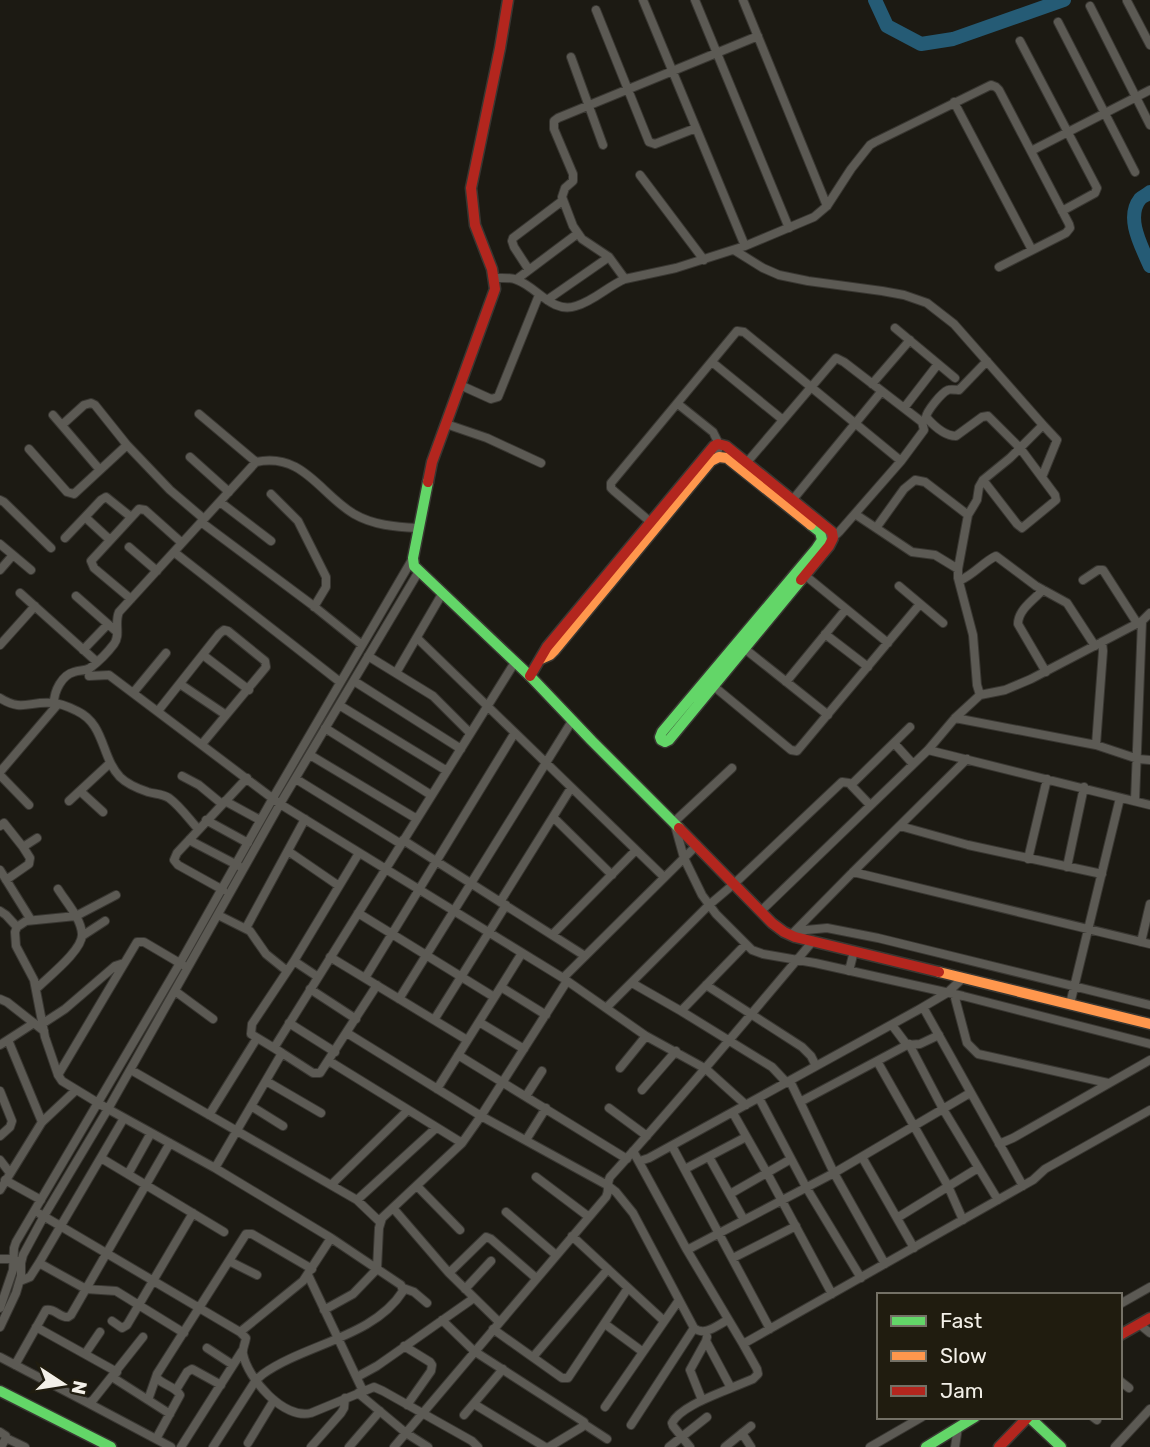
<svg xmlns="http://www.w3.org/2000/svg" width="1150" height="1447" font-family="Rubik,sans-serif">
<rect width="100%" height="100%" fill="#1c1a13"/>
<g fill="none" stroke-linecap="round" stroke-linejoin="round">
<path stroke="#255b75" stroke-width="14" d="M875,0l12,26 34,18 32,-5 111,-39
M1150,192c-3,3 -7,4 -10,7 -15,19 2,48 10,67"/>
<defs>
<path id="street" d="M643,0l102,246
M695,0l94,228
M743,0l84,206
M1127,1l23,44
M1090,6l60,119
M596,10l53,132 6,2 41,-16
M1058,22l77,150
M1020,41l77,147 -2,5 -33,18
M571,57l32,88
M954,102l78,148
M1031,151l119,-61
M640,175l64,85
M734,250l29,18 16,7 29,6 74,10 22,4 23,8 27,21 89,101 -33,33 -27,22 -4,7 -2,13 -9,15 -10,54v9l15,57 4,50 3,10
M529,270l-15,-23 -2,-6 1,-3 49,-37
M495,278c7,0 15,-1 22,2 20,7 35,34 59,26 18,-5 32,-20 49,-27l51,-11 69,-22 69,-29 13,-11 24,-37 19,-24 5,-3 116,-57 5,2 3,3 70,134 1,4 -4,5 -67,34
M517,279l60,-45
M625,279l-16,-22 -27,-18 -9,-13 -11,-29 3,-9 8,-7v-7l-19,-45v-8l4,-3 200,-82
M547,300l62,-43
M895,328l60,50
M712,362l71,58
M872,384l38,-44
M460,385l31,14 7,-2 41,-102
M678,404l35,28 4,8 1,10
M904,408l34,-44
M199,414l57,48
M53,415l47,55
M446,424l41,14 54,25
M62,425l22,-20 7,-2 4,2 32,40
M29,449l38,43 7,2 53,-49 43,45 34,29
M190,457l39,35
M743,467l93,-109 8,4 78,60 2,8 -23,31 -62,71 -2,2 -9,2
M1042,477l15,-37 -14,-15
M983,480l34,44 5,4 34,-28 -1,-5 -35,-47 -32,-32 -6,1 -26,19c-11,0 -23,-11 -30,-19 1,-6 15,-24 22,-27 2,-1 9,0 11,0l28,-29
M271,494l27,27 28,56v10l-12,20
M0,500l4,2 47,46
M220,502l51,39
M790,503l91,-111
M855,514l57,38 23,3 23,14
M85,517l16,-17 5,-3 25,20
M201,522l110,82 51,41
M654,525l-40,-34 -3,-3v-5l126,-152 7,1 157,129
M876,528l28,-39 11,-9 10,2 43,33
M65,538l20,-21 25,23
M0,544l31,26
M129,547l28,24
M174,552l166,130
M0,570l13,-15
M801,572l87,71
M1083,580l15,-10h5l34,53
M959,581c16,-7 24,-19 37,-25l40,30 31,17 28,43
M899,586l44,37
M1043,590c-10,10 -25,20 -25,34l28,48
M20,593l77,69
M76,596l41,36
M131,599l-37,-31 -3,-7 48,-52 6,1 37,33
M825,634l43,33
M417,638l247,239
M0,645l35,-39
M740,645l88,70
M83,650l25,-26
M203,655l46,35
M368,656l65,40 37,37
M396,673l46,-79
M89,676l20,-1 171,129 283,174
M354,681l107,68
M786,682l60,-73
M180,684l46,31
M711,684l80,66 6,1 123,-147
M133,693l33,-40
M0,698c22,14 29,3 52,5 8,0 17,4 25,8 28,13 24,46 43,66 7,7 19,12 28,15 7,2 15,2 21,6 11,8 20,21 29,31
M54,703c0,-12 8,-28 20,-31 6,-2 11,-1 16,-4 8,-6 18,-16 24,-24 7,-9 0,-21 5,-32l137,-150c47,-10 64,32 98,52 19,11 41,13 64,14
M339,705l108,66
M158,711l61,-77 5,-4 4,1 37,30 1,6 -64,77
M955,718l141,27 42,14 12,1
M325,728l106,67
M894,743l19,21
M1096,745l7,-94 -1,-9
M928,750l222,55
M310,755l107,64
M732,768l-58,54 10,36 -121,120 83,58 60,33 40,36
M0,772l58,-68
M0,775l29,30
M182,776l17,9 23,19
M296,779l105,65
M851,785l59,-58
M80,791l23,21
M69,801l41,-38
M225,801l35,19
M1135,801l7,-180
M553,817l59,58
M206,820l42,23
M0,826l4,-3 19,24
M900,826l68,19 134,29
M189,840l50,26
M403,840l182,116
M697,845l-13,13 18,37 14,19 36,36 11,4 52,9 148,33 187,48
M288,851l51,35
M1028,859l19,-80
M1067,867l17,-80
M0,870l31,50
M853,872l297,72
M6,880l23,-16 1,-6 -7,-11 14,-9
M223,890l-45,-25 -4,-5 3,-7 70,-75
M116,895l-40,21 -50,5 -9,6 -2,5 1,14 18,34 11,57 13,38 4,6 46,28 107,59 116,70 70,47 2,6c-29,46 -98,53 -140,83l-7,6 -43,67
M500,902l71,-114
M0,911l6,4 11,12
M761,911l167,-161 27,-32 25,-23 25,-5 26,-11 111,-58 8,-8
M358,913l136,84
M218,915l32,16 16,23 21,17
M246,928l59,-109
M793,933l60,-61 114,-113
M552,935l84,-85
M791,935l15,-5 21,-2 51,10 272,67
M82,936l23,-15
M1141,942l9,-38
M330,957l137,83
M294,961l24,16
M849,971l5,-20
M365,978l149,-244
M632,983l49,28 65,-67
M706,985l96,62 9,9 5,10
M501,987l45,28
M36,989c12,-12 47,-39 46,-55 -1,-16 -16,-32 -24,-45
M310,989l46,30
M175,991l38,28
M954,994l13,49 11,11 130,29
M0,999l7,3 37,29
M399,999l173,-278
M1070,1004l50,-206
M923,1007l100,179
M606,1008l103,-103 26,-22 107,-101 7,1 21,22
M681,1011l91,56 15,16
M434,1020l72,-115
M479,1022l45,27
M289,1023l46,29
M42,1024l23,-15 50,-43 9,-3
M892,1025l15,20
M347,1033l134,83 126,69 9,7 17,21 61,115c11,9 23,-3 34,-8
M8,1040l34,82
M909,1044l34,65 55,91
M0,1045l34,-22
M274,1048l-23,-14 1,-10 42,-63 65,-108
M282,1053l31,20h7l57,-88
M458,1055l169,104
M329,1061l133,82
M877,1061l71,125 15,34
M620,1068l26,-32
M131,1070l226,130 23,22
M58,1075l79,-133h7l39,23
M266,1081l55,32
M790,1081l44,92 51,91
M437,1089l85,-136
M642,1090l34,-39
M0,1091l12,30 -2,6 -10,9
M526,1096l16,-25
M759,1098l47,89 55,91
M800,1102l107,-57 13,-1 19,-9
M251,1106l32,20
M609,1108l38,28
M733,1113l34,60 65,121
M209,1115l48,-77
M526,1140l20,-32
M999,1144l14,-6 137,-78
M672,1146l98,183
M633,1151l54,99 56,94 290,-164 12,-11 105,-59
M709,1157l35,63
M862,1157l52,91
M101,1158l123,74
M0,1160l10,13
M640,1161l9,-3 269,-148 29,-17 16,-15
M215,1168l67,-115 -8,-5 241,-386
M685,1169l61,-32
M128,1174l23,-41
M536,1177l53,40
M5,1180l36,20
M331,1185l77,-75
M417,1186l43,44
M0,1190l42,-68 34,-32
M730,1194l61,-35
M357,1200l79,-72
M393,1208l56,65
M506,1212l50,43
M40,1214l200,118 6,6c-1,6 -4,11 -3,16 5,25 41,66 68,59l63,-26 9,4 89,50 6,6
M897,1218l81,-50
M572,1236l92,85
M687,1250l147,-77 136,-80
M733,1258l63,-32
M0,1259h14l3,2
M229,1261l28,14
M39,1263l47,26 30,2 68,42
M308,1275l55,116
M20,1281l10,-4 9,-14 85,-145
M403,1288l11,4 13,11
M465,1289l26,-28
M1120,1304l30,-17
M0,1308l13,-38 1,-22 2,-6 164,-279 93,-165 140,-240
M324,1310l29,-16 24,-25 2,-41 3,-10 80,-75 19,-27 86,-135
M442,1320l32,31 110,71 -2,5 -33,20
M112,1321l10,7 5,-3 66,-112
M499,1322l-50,-49 37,-36 5,2 45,39
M605,1324l38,28
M1139,1324l11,9
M0,1327l16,-34 5,-17v-13l2,-8 21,-39 64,-107 172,-305 139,-233
M36,1327l81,45
M493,1329l69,49h6l60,-90
M240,1332l63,-51 28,-43
M404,1346l26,16 2,3 -1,6 -24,34
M207,1348l26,17
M85,1354l15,-22
M0,1357l88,46 5,-3 50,-63
M533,1357l75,-88
M15,1365l31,-55c9,-2 14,8 22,7l3,-2 99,-172
M112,1377l58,37
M357,1377l20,-11 97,-68
M1120,1381l9,7
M731,1388l22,-9 5,-5 -1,-5 -14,-25
M176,1390l11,-18 5,-3 29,16
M358,1393l48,40 22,14
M148,1400l8,-23
M702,1400l-12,-30 16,-29 1,-4
M88,1403l83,44
M474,1404l71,43
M605,1407l74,-107
M464,1415l39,-46
M1093,1417l4,3
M584,1424l23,15
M631,1425l63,-97
M0,1432l6,4v2l-5,9
M742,1433l9,14
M6,1438l19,9
M156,1439l24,-44c-5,-9 -18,-10 -24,-18l1,-3 89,-140h6l60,35
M248,1443l26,-43
M181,1447l61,-96
M311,1447l30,-34 3,-5 1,-10
M349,1447l31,-36
M394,1447l212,-250c4,-7 0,-13 4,-20 70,-77 136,-157 203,-236
M669,1447l38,-30
M690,1447l-17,-21 -1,-3c8,-16 43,-28 59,-35l-25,-47
M725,1447l26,-21
M870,1447l52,-30
M955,1447l3,-20
M1115,1447l35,-38"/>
<path id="fast" d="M428,482l-15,76 1,8 116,110 62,65 87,87
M801,580l-132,160 -4,2 -4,-2 -1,-3 2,-5 154,-183 6,-9 -2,-8 -9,-7
M0,1391l111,56
M1029,1417l32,30
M926,1447l49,-30"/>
<path id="slow" d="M541,659l9,-4 4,-4 157,-190 8,-4 8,1 84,67
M939,972l211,52"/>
<path id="jam" d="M428,482l4,-20 63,-173 -3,-20 -17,-44 -4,-37 29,-140 8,-48
M530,676l17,-29 167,-201 4,-2 8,2 106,86 1,6 -4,8 -28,34
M679,828l93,95 12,9 11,5 144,35
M1120,1335l30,-17
M999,1447l29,-30"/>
</defs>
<use href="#street" stroke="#393732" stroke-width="10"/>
<use href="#fast" stroke="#393732" stroke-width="13"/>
<use href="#slow" stroke="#393732" stroke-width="13"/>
<use href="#jam" stroke="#393732" stroke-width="13"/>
<use href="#street" stroke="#5c5a54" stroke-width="8"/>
<use href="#fast" stroke="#63d668" stroke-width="10"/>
<use href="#slow" stroke="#ff974d" stroke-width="10"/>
<use href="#jam" stroke="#b3261e" stroke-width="10"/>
</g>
<rect x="877" y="1293" width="245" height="126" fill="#201c0f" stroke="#747166" stroke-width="2"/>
<rect x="891" y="1316" width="35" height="10" fill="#63d668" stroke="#747166" stroke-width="2"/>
<text x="940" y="1328" font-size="21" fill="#f3f0e8">Fast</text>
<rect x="891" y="1351" width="35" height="10" fill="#ff974d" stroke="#747166" stroke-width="2"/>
<text x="940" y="1363" font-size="21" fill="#f3f0e8">Slow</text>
<rect x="891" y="1386" width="35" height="10" fill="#b3261e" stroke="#747166" stroke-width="2"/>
<text x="940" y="1398" font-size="21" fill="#f3f0e8">Jam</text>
<g transform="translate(63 1384) rotate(102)" stroke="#201c0f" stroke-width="5" paint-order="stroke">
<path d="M0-5L12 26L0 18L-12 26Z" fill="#f3f0e8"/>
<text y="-10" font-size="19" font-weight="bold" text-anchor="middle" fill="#f3f0e8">N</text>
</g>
</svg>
